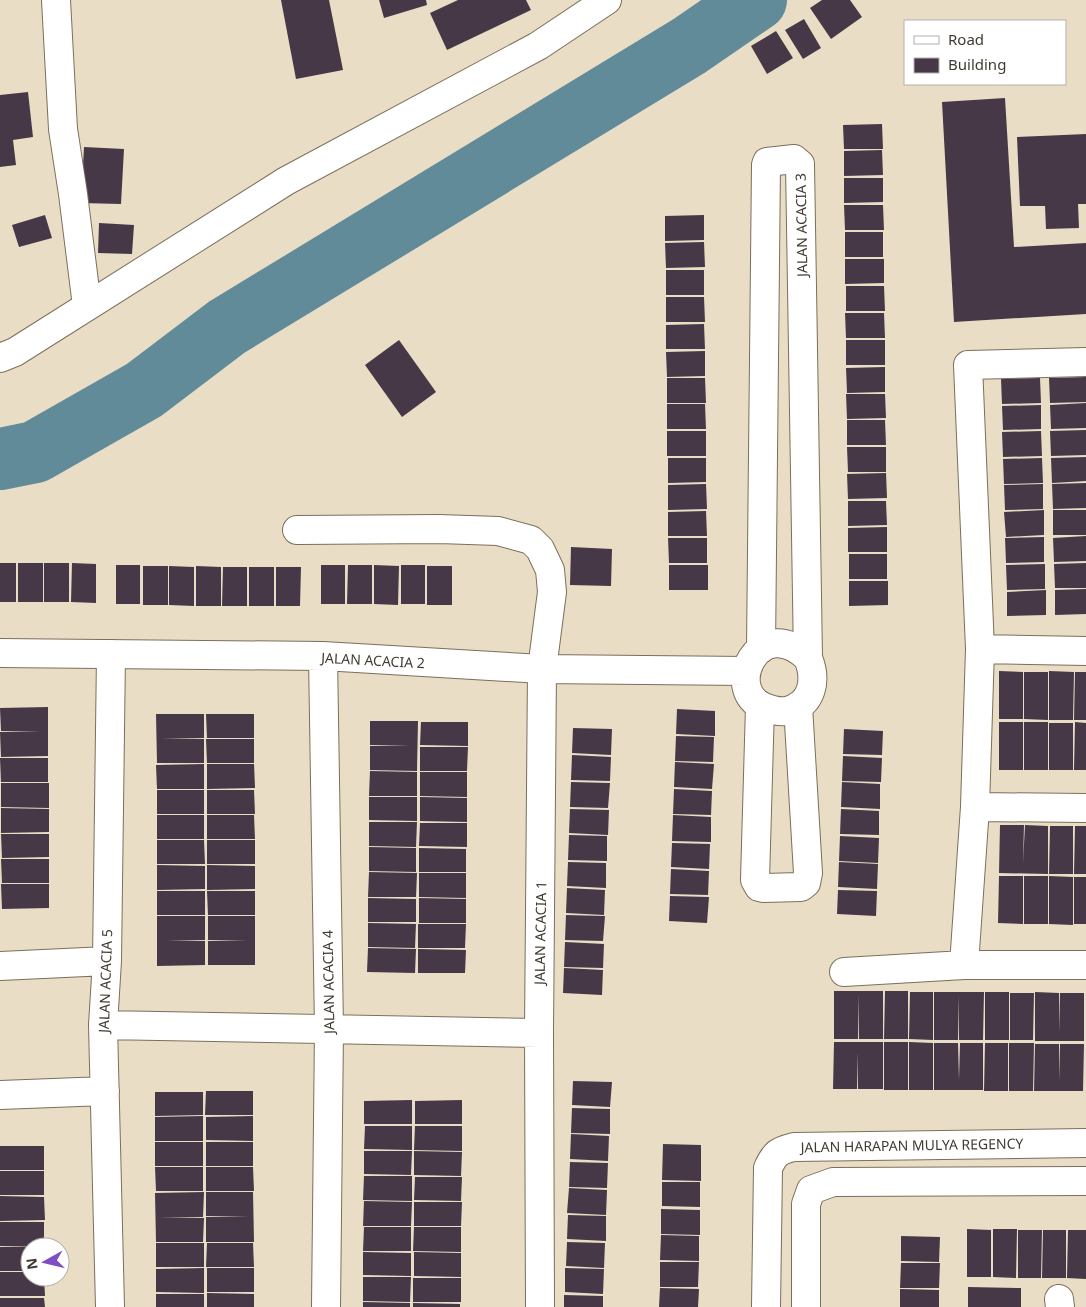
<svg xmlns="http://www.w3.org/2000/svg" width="1086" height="1307" font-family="'Noto Sans',sans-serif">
<rect width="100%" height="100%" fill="#eaddc6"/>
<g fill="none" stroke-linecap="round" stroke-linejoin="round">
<path stroke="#628b99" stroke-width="62" d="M0,459l35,-7 109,-62 83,-63 462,-281 67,-46"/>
</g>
<path fill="#473847" d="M281,0h48l14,70 -47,9z
M379,0h47l1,5 -43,13z
M458,0h68l5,10 -84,40 -17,-37z
M822,0h28l12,17 -31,22 -21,-31z
M804,19l17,29 -18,11 -18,-29z
M776,31l17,27 -26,16 -16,-28z
M28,92l5,45 -20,3 3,25 -16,2v-72z
M1005,98l9,149 72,-4v71l-132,8 -12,-220z
M882,124l1,25h-39l-1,-24z
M1086,134v70h-8l1,24 -33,1 -1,-23h-25l-3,-69z
M84,147l40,2 -3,55 -40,-1z
M882,150l1,25 -39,1v-25z
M844,178h39v24l-39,1z
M844,205h39l1,25h-39z
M45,215l7,23 -33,9 -7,-22z
M704,215v25l-39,1v-25z
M99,223l35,2 -2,29 -34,-1z
M845,232h38v25h-38z
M704,242l1,25 -39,1 -1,-25z
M845,259h39v24l-39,1z
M666,270h38v25h-38z
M846,286h38l1,25h-39z
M666,297h38l1,25h-39z
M845,313h39l1,25h-39z
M704,324l1,25h-39v-24z
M399,340l37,52 -34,25 -37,-52z
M846,340h39v25h-39z
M705,351v25l-38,1 -1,-25z
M885,367v25l-38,1 -1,-25z
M1086,377v25l-36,1 -1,-25z
M667,378h38l1,25h-39z
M1040,378l1,25 -39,1 -1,-25z
M846,394h39l1,24 -39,1z
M1086,403v25l-35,1 -1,-24z
M667,404h38l1,25h-39z
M1041,405v24l-38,1 -1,-24z
M847,420h38l1,25h-39z
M1086,430v25l-35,1 -1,-25z
M667,431h39v25h-39z
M1041,431l1,25 -39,1 -1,-25z
M847,447h39v25h-38z
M1086,457v24l-34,2 -1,-25z
M668,458h38v24l-38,1z
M1042,458l1,25 -39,1 -1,-25z
M886,473l1,25 -39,1 -1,-25z
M1086,483v25l-33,1 -1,-25z
M706,484l1,25 -39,1v-25z
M1043,484v25l-38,1 -1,-25z
M848,501h38l1,24 -39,1z
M1044,510v25l-38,2 -2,-25z
M1053,510h33v25h-33z
M706,511l1,25h-39v-24z
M887,527v25h-39v-24z
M1086,536v25l-32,1 -1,-24z
M1044,537v25l-38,1 -1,-25z
M668,538h39v25h-38z
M571,547l41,2 -1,37 -41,-1z
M849,554h38v25h-38z
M0,563h16v39h-16z
M18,563h25v39h-25z
M44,563h25v39h-25z
M72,563l24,1v39l-25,-1z
M1086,563v25h-31l-1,-24z
M1045,564v25l-38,1 -1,-25z
M116,565h24v39h-24z
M321,565h24v39h-24z
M348,565h24v39h-25z
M374,565l25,1 -1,39 -24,-1z
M401,565h24v39h-24z
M669,565h39v25h-39z
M143,566h25v39h-25z
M169,566l25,1v39l-25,-1z
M196,566l25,1v39h-25z
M427,566h25v39h-25z
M223,567h24v39h-25z
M249,567h25v39h-25z
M276,567h25l-1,39h-24z
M849,581h39v24l-39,1z
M1086,589v25l-31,1v-25z
M1046,590v25l-39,1v-24z
M999,671l24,1v47h-24z
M1049,671l25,1 -1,48h-24z
M1024,672h24v48l-24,-1z
M1075,672h11v48h-12z
M48,707v49l-47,1 -1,-25h40l-39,-1 -1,-23z
M677,709l38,2v25l-39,-2z
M156,714h48v24h-43l43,1v24h-47z
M206,714h48v24h-47z
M370,721h48l-1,50 -47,-1v-24h40l-40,-1z
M421,722h47v24l-48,-1z
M999,722h24v48h-24z
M1024,722h24v48h-24z
M1075,722l11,1v47h-12z
M1049,723h24v47h-24z
M573,728l39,1 -1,26 -39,-2z
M844,729l39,2 -1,24 -39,-1z
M676,736l38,1 -1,25 -38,-1z
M206,739h48v24h-47z
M420,747h48l-1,24h-47z
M572,755l39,2 -1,24 -39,-1z
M843,756l39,2 -1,24 -39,-1z
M0,758h48v24h-47z
M675,762l39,2 -2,25 -38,-2z
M204,764v25h-47l-1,-24z
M207,764h47l1,24 -48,1z
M370,771l47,1v24h-48z
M420,772h47v25l-47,-1z
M571,782l39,1 -2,25 -38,-1z
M842,782l38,2v25l-39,-2z
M1,783h48v25l-48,-1z
M674,789l38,2 -1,24 -38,-1z
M157,790h47v24h-47z
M207,790h47l1,24h-48z
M369,797h48v24l-48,-1z
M420,797l47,1v24l-47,-1z
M1,808l48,1v23l-48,1z
M570,809l39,1 -1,25 -39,-2z
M841,809l38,2v24l-39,-1z
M157,815h47v24h-47z
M207,815h47l1,24h-48z
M673,815l38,2v25l-39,-1z
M369,822h48l-1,25 -47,-1z
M420,823h47v24l-48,-1z
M1000,825h24l-1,38 2,-38 23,1v48l-49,-1z
M1050,826h23v48h-24z
M1075,826h11v48h-12z
M1,834h48v23l-47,1z
M569,835l38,1v25l-39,-1z
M840,836l39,2 -1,25 -39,-2z
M157,840h47l1,24h-48z
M207,840h48v24h-48z
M672,843l38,1 -1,25 -38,-2z
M369,847l47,1v24l-47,-1z
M419,848l47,1v23h-47z
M1,859h48v24h-47z
M568,862l38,1v25l-39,-2z
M839,862l39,2 -1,25 -39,-2z
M157,865l48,1v23l-48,1z
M207,865l48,1v23l-48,1z
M671,869l38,2 -1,24 -38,-1z
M369,872l48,1 -1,24h-48z
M419,873h47v25l-47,-1z
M999,876h24v48l-25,-1z
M1024,876h24v48h-24z
M1049,876l24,1v48l-24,-1z
M1074,877h12v47h-12z
M1,884h48v24l-47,1z
M567,888l38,2 -1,25 -38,-2z
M838,890l39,1 -1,25 -39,-2z
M157,891h48v24h-48z
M207,891h48v24h-47z
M670,896l39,1 -2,26 -38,-2z
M368,898l48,1v23h-48z
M419,898l47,1v24h-47z
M566,915l39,1 -2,25 -38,-1z
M157,916h48v24l-38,1h38v24l-48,1z
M208,916h47v49h-47v-24l39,-1h-39z
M368,923l48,1 -1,24 -47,-1z
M418,924h48l-1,24h-47z
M565,942l39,2 -1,24 -39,-1z
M368,948l48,1 -1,24 -48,-1z
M418,949l48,1 -1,23h-47z
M564,968l39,2 -1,25 -39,-2z
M834,991h49v48h-24v-45l-1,45h-24z
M885,991h23v48h-24z
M910,992h23v48l-24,-1z
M934,992h50l-1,48h-24v-45l-1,45h-24z
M985,992h24v48h-24z
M1035,992l24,1v40l1,-40h24v48h-49z
M1010,993h24l-1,47h-23z
M834,1042h49v47h-25v-37l-1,37h-24z
M884,1042h24v48h-24z
M909,1042l24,1v47h-24z
M934,1043h24l1,37 1,-37h23v47h-49z
M985,1043h23v48h-24z
M1009,1043h25l-1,48h-24z
M1035,1044h24v37l1,-37h24l-1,47h-49z
M573,1081l39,1 -2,25 -38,-2z
M206,1091h47v24h-48z
M155,1092h48v23l-48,1z
M412,1100v24h-48v-23z
M462,1100v24h-47v-23z
M572,1108l38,1v25l-39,-1z
M203,1116v25h-48v-24z
M253,1116v25l-47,-1v-23z
M365,1126h47v24l-48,-1z
M415,1126h47v25l-48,-1z
M571,1134l38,2 -1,25 -38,-2z
M155,1142h48v24h-48z
M206,1142h47v24h-47z
M663,1144l38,1v36l-39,-1z
M0,1146h44v24h-44z
M364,1151h48l-1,24 -47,-1z
M414,1151l48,1 -1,24 -47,-1z
M570,1162l38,1 -1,25 -38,-1z
M155,1167h48v24h-47z
M206,1167h47l1,24h-48z
M0,1171h44v24h-44z
M364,1176h48v25l-49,-1z
M415,1177h47l-1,24 -47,-1z
M662,1182h38v25l-38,-1z
M569,1188l38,2 -1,25 -39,-2z
M204,1192l-1,25h-43l44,1 -1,24h-47l-1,-49z
M206,1192h47l1,50h-48v-25h43l-43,-1z
M0,1196l44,1 1,23 -45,1z
M364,1201l48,1 -1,24h-48z
M414,1202h48l-1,24h-47z
M661,1209l39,1v25l-39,-1z
M568,1215l38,1v25l-39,-2z
M0,1222h44v25l-44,-1z
M364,1227h47v24h-48z
M414,1227h47v25l-48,-1z
M967,1229l24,1v47h-24z
M993,1229h24l-1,49 -23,-1z
M1018,1230h24l-1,48h-23z
M1043,1230h23v48h-24z
M1068,1230h18v49l-19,-1z
M661,1235l38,1v25l-39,-1z
M901,1236l39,1 -1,25 -38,-1z
M567,1242l38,1 -1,25 -38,-2z
M156,1243h48v24h-48z
M207,1243h46l1,24h-48z
M0,1247h30v24h-30z
M363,1252l48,1v23l-48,-1z
M414,1252l47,1v24l-47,-1z
M660,1262h39l-1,25h-38z
M901,1263h39l-1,25h-39z
M204,1268v25l-48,-1v-23z
M207,1268h47v24h-47z
M565,1268l39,1 -1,25 -38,-2z
M0,1272h30v5h14l1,19h-45z
M363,1277h48l-1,25 -47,-1z
M413,1278h48v24h-48z
M968,1287l53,1v19h-53z
M660,1288l39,1 -1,18h-39z
M900,1289l39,1v17h-39z
M207,1293l47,1v13h-47z
M156,1294h48v13h-48z
M564,1295l39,1v11h-39z
M0,1298h44l1,9h-45z
M363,1302l47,1v4h-47z
M413,1303l47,1v3h-47z"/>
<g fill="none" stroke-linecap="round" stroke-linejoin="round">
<defs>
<path id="minor" d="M56,0l7,129 10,65 14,112
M0,358l15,-6 271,-171 252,-135 69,-46
M297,530l142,-1 59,2 33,9 9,9 10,21 2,22 -10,77 -3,364 1,274
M761,649l5,-484 1,-3 27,-3 6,5 8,494c9,22 5,46 -21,53 -8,1 -16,-1 -23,-4 -42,-17 -5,-96 44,-49
M980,649l106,2
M0,653l323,3 219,13 204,2
M323,656l6,373 -3,278
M760,706l-5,174 4,7 4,1 38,-1 5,-4 2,-10 -10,-167
M975,807l111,1
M964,965l11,-158 5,-158 -12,-284 118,-3
M0,966l107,-5
M844,972l120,-7h122
M103,1025l436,8
M0,1095l105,-4
M1059,1299l1,8
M110,1307l-7,-282 4,-64 4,-307
M766,1307l2,-139c7,-15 10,-17 26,-21l292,-4
M806,1307v-103l5,-14 22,-8 253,-1"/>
</defs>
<use href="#minor" stroke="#7b6f5b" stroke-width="30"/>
<use href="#minor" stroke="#fff" stroke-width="28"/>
</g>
<g text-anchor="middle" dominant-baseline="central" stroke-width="5" stroke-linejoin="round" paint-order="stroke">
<g font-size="14" fill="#403b32" stroke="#fff">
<text transform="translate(801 225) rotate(-91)">JALAN ACACIA 3</text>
<text transform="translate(373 660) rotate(3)">JALAN ACACIA 2</text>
<text transform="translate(540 933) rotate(-89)">JALAN ACACIA 1</text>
<text transform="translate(105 981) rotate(-88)">JALAN ACACIA 5</text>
<text transform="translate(328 982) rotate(-91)">JALAN ACACIA 4</text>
<text transform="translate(912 1145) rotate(-1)">JALAN HARAPAN MULYA REGENCY</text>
</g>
</g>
<rect x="904" y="20" width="162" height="65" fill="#ffffff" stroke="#b3b1ad"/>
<rect x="914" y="36" width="25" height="8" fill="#ffffff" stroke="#b3b1ad"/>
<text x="948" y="45" font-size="15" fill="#403b32">Road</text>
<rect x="914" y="58" width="25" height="15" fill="#473847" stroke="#b3b1ad"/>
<text x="948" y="70" font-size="15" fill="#403b32">Building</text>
<g transform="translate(45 1262) rotate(262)"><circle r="24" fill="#ffffff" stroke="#b3b1ad"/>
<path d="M0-4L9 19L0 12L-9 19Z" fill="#7d4ec6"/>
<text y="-8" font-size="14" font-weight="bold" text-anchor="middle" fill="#403b32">N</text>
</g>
</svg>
